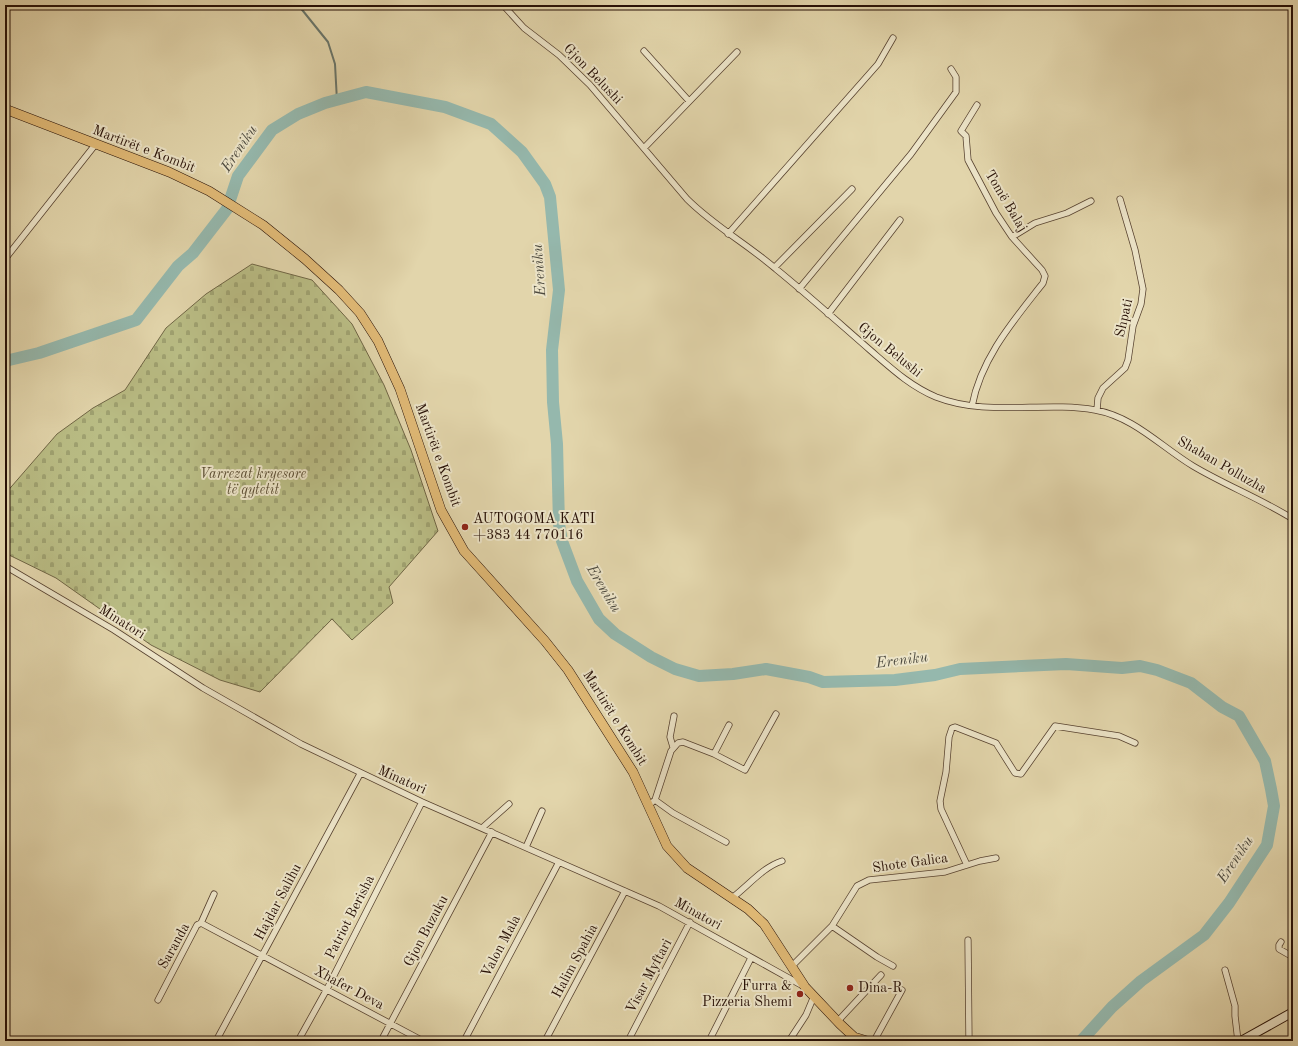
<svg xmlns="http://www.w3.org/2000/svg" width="1298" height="1046" font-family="'Old Standard TT',serif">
<defs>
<pattern id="cemetery-stones" width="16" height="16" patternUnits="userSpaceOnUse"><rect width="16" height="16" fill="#b9bc84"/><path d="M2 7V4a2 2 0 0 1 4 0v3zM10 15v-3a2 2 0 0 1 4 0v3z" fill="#9fa170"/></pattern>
</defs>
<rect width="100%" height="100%" fill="#e2d5ab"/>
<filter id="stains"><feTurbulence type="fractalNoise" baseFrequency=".005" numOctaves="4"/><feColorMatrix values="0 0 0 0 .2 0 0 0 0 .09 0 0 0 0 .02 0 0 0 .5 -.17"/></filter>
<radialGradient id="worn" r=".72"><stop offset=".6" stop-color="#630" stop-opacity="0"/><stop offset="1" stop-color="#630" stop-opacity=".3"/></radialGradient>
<path fill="url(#cemetery-stones)" stroke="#706645" d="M252,264l60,16 40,44 32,61 27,65 27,81 -49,56 4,16 -41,37 -20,-21 -72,73 -40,-12 -69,-35 -95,-67 -51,-25v-59l52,-60 36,-26 32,-18 41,-62 40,-34z"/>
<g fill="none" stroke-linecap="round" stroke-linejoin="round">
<path stroke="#69756a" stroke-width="2" d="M295,5l4,1 29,36 7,22 2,37"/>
<path stroke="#95b8ad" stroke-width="12" d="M5,361l34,-8 97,-33 42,-54 15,-13 34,-44 11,-33 34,-46 26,-16 27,-11 41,-11 79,15 46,17 31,28 23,32 5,13 9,93 -7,60 1,52 4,42 2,80 3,17 15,40 22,38 16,15 36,23 24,12 24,7 34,-2 33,-5 43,8 14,5 72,-2 40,-5 25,-6 106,-5 56,4 18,-2 17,4 34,13 31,24 17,9 26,45 6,28 3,17 -7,39 -38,58 -25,32 -63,46 -29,26 -31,34"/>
<defs>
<path id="street" d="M503,5l21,23 35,27 31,30 97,114c27,27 60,45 89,70 32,26 63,54 94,81 22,19 40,36 66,47 51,20 107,4 159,13 39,7 65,36 98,56 32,19 68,33 100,53
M644,51l45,50
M644,148l93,-96
M728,234l150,-170 15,-26
M1012,237l23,-14 32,-10 24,-12
M5,259l90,-114
M775,267l77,-78
M799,289l112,-135 45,-62v-15l-5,-8
M828,314l72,-94
M972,406c9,-48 42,-86 71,-123l2,-7 -3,-6 -30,-33 -16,-24 -28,-53 -2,-24 -5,-5 16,-26
M1097,410l1,-12 5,-10 22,-20 3,-8 5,-34 8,-22 2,-15 -8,-39 -15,-51
M5,566l109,64 89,58 98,56 121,58 237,104 144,80
M673,747l-3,-10 4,-21
M714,754l15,-29
M655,800l18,13 53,29
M649,805l6,-5 16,-49 7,-8 5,-1 31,12 31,16 31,-56
M482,828l27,-24
M526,847l16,-36
M967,865l-26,-56 -1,-8 6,-29 3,-35 3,-9 3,-1 41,16 19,30 6,1 34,-48 64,10 16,7
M732,898c16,-12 31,-31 50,-37
M201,923l13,-29
M832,926l45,31 16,9
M968,940l1,101
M1281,942l-2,3v4l14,8
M792,966l40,-40 25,-40 12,-6 76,-8 35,-11 16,-3
M1225,970l10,36v10l3,25
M158,1000l39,-75 4,-2 222,118
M837,1022l44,-47
M216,1041l144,-267
M298,1041l29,-52 95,-187
M381,1041l111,-209
M464,1041l95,-179
M545,1041l80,-150
M628,1041l62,-119
M709,1041l42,-83
M789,1041l17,-26 8,-19
M874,1041l28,-51"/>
<path id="secondary" d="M1241,1041l52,-29"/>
<path id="primary" d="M5,109l164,63 40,19 54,34 42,34 34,31 21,23 18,28 22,48 41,121 23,41 81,90 23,29 65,102 34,74 20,22 61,41 16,15 41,63 35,37 14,13 13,4"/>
</defs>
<use href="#street" stroke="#56412f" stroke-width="7"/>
<use href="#secondary" stroke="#271006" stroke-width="10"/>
<use href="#primary" stroke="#271006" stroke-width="10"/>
<use href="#street" stroke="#ece4c8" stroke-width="5.5"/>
<use href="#secondary" stroke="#ece4c8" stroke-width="8"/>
<use href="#primary" stroke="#e1ba76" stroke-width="9"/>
</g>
<g fill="#8f2418" stroke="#ece4c8" stroke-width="1.5">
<circle cx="465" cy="527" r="4"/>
<circle cx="850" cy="988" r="4"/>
<circle cx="800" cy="994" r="4"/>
</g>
<g text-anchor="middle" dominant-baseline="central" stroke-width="4" stroke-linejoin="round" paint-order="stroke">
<g font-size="14" fill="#271006" stroke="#ece4c8">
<text transform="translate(593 74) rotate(46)">Gjon Belushi</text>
<text transform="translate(144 149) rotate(21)">Martirët e Kombit</text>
<text transform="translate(1006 201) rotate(59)">Tomë Balaj</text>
<text transform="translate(1124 318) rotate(-77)">Shpati</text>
<text transform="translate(890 350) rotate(39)">Gjon Belushi</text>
<text transform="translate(438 455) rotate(70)">Martirët e Kombit</text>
<text transform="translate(1222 465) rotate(30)">Shaban Polluzha</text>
<text transform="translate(122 622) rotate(32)">Minatori</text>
<text transform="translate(615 718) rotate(58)">Martirët e Kombit</text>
<text transform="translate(402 780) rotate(24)">Minatori</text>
<text transform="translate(910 863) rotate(-8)">Shote Galica</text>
<text transform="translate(278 902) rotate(-62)">Hajdar Salihu</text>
<text transform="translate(698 914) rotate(29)">Minatori</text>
<text transform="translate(350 917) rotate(-63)">Patriot Berisha</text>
<text transform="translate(426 931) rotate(-62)">Gjon Buzuku</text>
<text transform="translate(174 946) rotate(-61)">Saranda</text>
<text transform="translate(501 946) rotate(-62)">Valon Mala</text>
<text transform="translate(575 961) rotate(-62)">Halim Spahia</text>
<text transform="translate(649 976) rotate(-62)">Visar Myftari</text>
<text transform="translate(349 988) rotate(28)">Xhafer Deva</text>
</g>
<g font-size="14" font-style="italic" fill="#5a4c32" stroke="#ece4c8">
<text x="253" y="474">Varrezat kryesore<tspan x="253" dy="16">të qytetit</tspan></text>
</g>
<g font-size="14" fill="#271006" stroke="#ece4c8" text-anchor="start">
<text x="473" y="519">AUTOGOMA KATI<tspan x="473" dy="16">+383 44 770116</tspan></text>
<text x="792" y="986" text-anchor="end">Furra &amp;<tspan x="792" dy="16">Pizzeria Shemi</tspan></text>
<text x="858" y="988">Dina-R</text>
</g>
<g font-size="15" font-style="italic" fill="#4e4b40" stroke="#ece4c8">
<text transform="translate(240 149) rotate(-56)">Ereniku</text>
<text transform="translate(540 270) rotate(-94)">Ereniku</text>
<text transform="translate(603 589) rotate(59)">Ereniku</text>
<text transform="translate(902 661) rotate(-7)">Ereniku</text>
<text transform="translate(1236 860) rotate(-56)">Ereniku</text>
</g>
</g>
<rect width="1298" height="1046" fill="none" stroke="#e2d5ab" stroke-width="20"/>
<rect x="6" y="6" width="1286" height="1034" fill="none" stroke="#271006" stroke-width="2"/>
<rect x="10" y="10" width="1278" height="1026" fill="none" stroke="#271006"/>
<rect width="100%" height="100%" filter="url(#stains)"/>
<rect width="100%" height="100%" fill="url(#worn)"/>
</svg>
